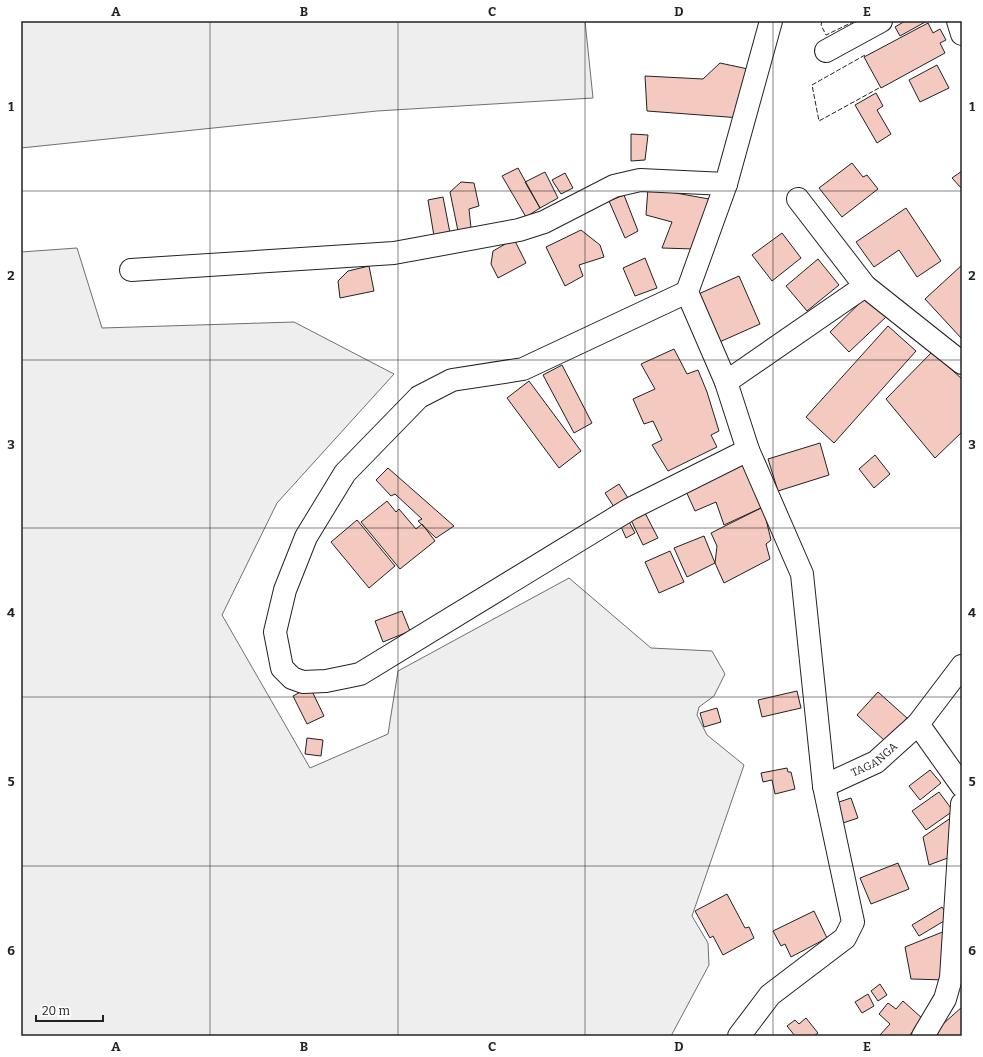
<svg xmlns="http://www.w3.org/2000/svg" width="983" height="1057" font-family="Bitter,serif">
<rect width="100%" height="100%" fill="#fff"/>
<path fill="#eee" stroke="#6f6f6f" d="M21,21h564l8,77 -216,13 -356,37z
M77,248l25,80 192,-6 100,52 -117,129 -55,112 88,153 78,-34 10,-63 171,-93 82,70 61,3 13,23 -11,22 -15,11 -2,8 10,20 37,30 -52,151 16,27 1,22 -38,71h-650v-784z"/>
<path fill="#f3c9c0" stroke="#222" d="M905,21h22l-27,15 -5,-9z
M928,23l5,10 7,-4 6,11 -6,3 5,10 -64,35 -17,-31z
M720,63l28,6 -7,49 -94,-7 -2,-35 58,3z
M937,65l12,23 -29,14 -11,-22z
M876,93l7,13 -6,4 14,24 -14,9 -22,-38z
M631,134l17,1 -3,25 -14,1z
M852,163l11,14 4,-2 11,14 -36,28 -23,-29z
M518,168l22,40 -14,9 -24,-41z
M962,171v18l-10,-11z
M545,172l13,26 -18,10 -15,-26z
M565,173l8,15 -12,6 -9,-14z
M461,182l13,1 5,23 -10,3 2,19 -13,3 -8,-39z
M648,188l61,11 -15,50 -32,-1 10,-26 -26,-7z
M624,195l14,36 -13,7 -16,-37z
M443,197l7,36 -16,3 -6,-36z
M906,208l35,53 -24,16 -18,-27 -25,17 -18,-25z
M581,230l19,15 4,12 -25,8 4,11 -18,10 -19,-39z
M782,233l19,25 -29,23 -20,-26z
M514,239l12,24 -28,15 -7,-14 2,-13z
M645,258l12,30 -22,8 -12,-28z
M818,259l21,26 -32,26 -21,-25z
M962,265v74l-37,-40z
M369,266l5,25 -34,7 -2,-17 10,-10z
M739,276l21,48 -45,20 -21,-48z
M866,297l21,19 -38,36 -19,-20z
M888,326l28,25 -82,92 -28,-26z
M674,349l13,25 11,-4 9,22 12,39 -8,4 6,12 -49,24 -16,-26 10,-5 -9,-19 -9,3 -11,-25 22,-10 -14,-25z
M932,352l30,27v53l-27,26 -49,-59z
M562,365l30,58 -18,10 -31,-58z
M529,381l52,70 -22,17 -52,-70z
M820,443l9,32 -51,16 -10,-32z
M875,455l15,19 -16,14 -15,-19z
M743,464l20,43 -39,18 -8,-23 -21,9 -10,-22z
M388,468l66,58 -18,12 -18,-17 4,-2 -27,-25 -4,2 -15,-16z
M619,484l9,14 -14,9 -9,-14z
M387,501l9,11 3,-3 17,20 6,-5 13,17 -35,28 -39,-47z
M763,507l8,33 -5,4 4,15 -46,24 -9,-20 2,-17 -6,-13z
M645,513l13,25 -15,7 -12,-25z
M626,516l9,17 -9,5 -8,-18z
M357,520l38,46 -26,22 -38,-46z
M704,536l11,27 -28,14 -13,-29z
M670,551l14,31 -25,11 -14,-31z
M402,611l8,20 -27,11 -8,-21z
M310,687l14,29 -17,8 -14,-28z
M797,691l4,17 -39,9 -4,-17z
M878,692l29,26 -21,24 -29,-27z
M717,708l4,14 -17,5 -4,-14z
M307,738l16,2 -2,16 -16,-2z
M787,768l1,4h3l4,17 -20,5 -3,-14 -9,2 -2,-9z
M930,770l11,13 -21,17 -11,-14z
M939,792l14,19 -27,19 -14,-19z
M851,798l7,20 -15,5 -7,-20z
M955,815l-2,41 -24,9 -6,-28z
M898,863l11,26 -38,15 -11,-26z
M727,894l18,34 4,-1 5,11 -31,17 -10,-19 -3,2 -15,-27z
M942,907l7,11 -30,18 -7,-11z
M814,911l13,27 -36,19 -6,-13 -4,2 -8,-15z
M950,929l-3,51 -36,-1 -6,-32z
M880,984l7,11 -9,6 -7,-10z
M868,994l6,12 -12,7 -7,-11z
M903,1001l20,18 -14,17h-30l11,-12 -11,-10 9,-11 8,6z
M962,1007v29h-24l-4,-4z
M806,1018l12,15 -4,3h-19l-8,-10 8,-6 4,4z"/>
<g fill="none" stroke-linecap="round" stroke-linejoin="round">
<defs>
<g id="minor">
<path d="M958,21l4,13"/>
<path d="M826,51l55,-30"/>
<path d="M798,199l67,87 97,77"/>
<path d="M131,270l263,-17 125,-23 25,-8 70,-36 26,-6 86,4"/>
<path d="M687,292l-164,77 -71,11 -33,17 -74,76 -39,64 -21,53 -10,42 7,36 10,10 11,4 23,-1 34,-7 270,-165 118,-59"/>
<path d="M726,382l139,-96"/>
<path d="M918,724l44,62"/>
<path id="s1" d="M824,786l52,-24 42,-38 44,-58"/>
<path d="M739,1036l31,-41 75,-57 8,-16 -29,-136 -22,-212 -54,-124 -22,-68 -39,-90 39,-108 45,-163"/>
<path d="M923,1036l22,-37 6,-21 11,-174"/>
</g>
</defs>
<use href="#minor" stroke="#222" stroke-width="24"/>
<use href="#minor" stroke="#fff" stroke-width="22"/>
<path stroke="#222" stroke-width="1" stroke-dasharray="5 2" stroke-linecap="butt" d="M822,21l-1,4 5,10 29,-14
M865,55l-53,30 7,36 60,-33"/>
</g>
<path fill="none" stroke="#222" stroke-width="1" stroke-opacity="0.55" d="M210,21v1015M398,21v1015M585,21v1015M773,21v1015M21,191h941M21,360h941M21,528h941M21,697h941M21,866h941"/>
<g text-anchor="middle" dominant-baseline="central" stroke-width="3" stroke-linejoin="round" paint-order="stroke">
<g font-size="11" fill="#222" stroke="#fff">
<text stroke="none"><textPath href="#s1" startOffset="57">TAGANGA</textPath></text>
</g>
</g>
<rect width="983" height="1057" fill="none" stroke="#ffffff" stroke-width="44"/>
<path d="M36 1015v6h67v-6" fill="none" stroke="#222222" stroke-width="2"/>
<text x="42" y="1015" font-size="12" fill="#222222" stroke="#ffffff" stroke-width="3" paint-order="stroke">20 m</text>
<rect x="22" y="22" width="939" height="1013" fill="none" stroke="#222" stroke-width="1.5"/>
<g font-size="13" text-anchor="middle" font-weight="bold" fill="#222">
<text x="116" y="16">A</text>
<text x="304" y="16">B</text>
<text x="492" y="16">C</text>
<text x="679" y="16">D</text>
<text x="867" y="16">E</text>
<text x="11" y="111">1</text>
<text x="972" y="111">1</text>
<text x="11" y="280">2</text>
<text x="972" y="280">2</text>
<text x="11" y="449">3</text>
<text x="972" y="449">3</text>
<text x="11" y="617">4</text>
<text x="972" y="617">4</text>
<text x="11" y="786">5</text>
<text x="972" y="786">5</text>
<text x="11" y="955">6</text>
<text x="972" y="955">6</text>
<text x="116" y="1051">A</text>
<text x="304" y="1051">B</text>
<text x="492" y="1051">C</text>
<text x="679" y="1051">D</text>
<text x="867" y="1051">E</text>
</g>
</svg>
